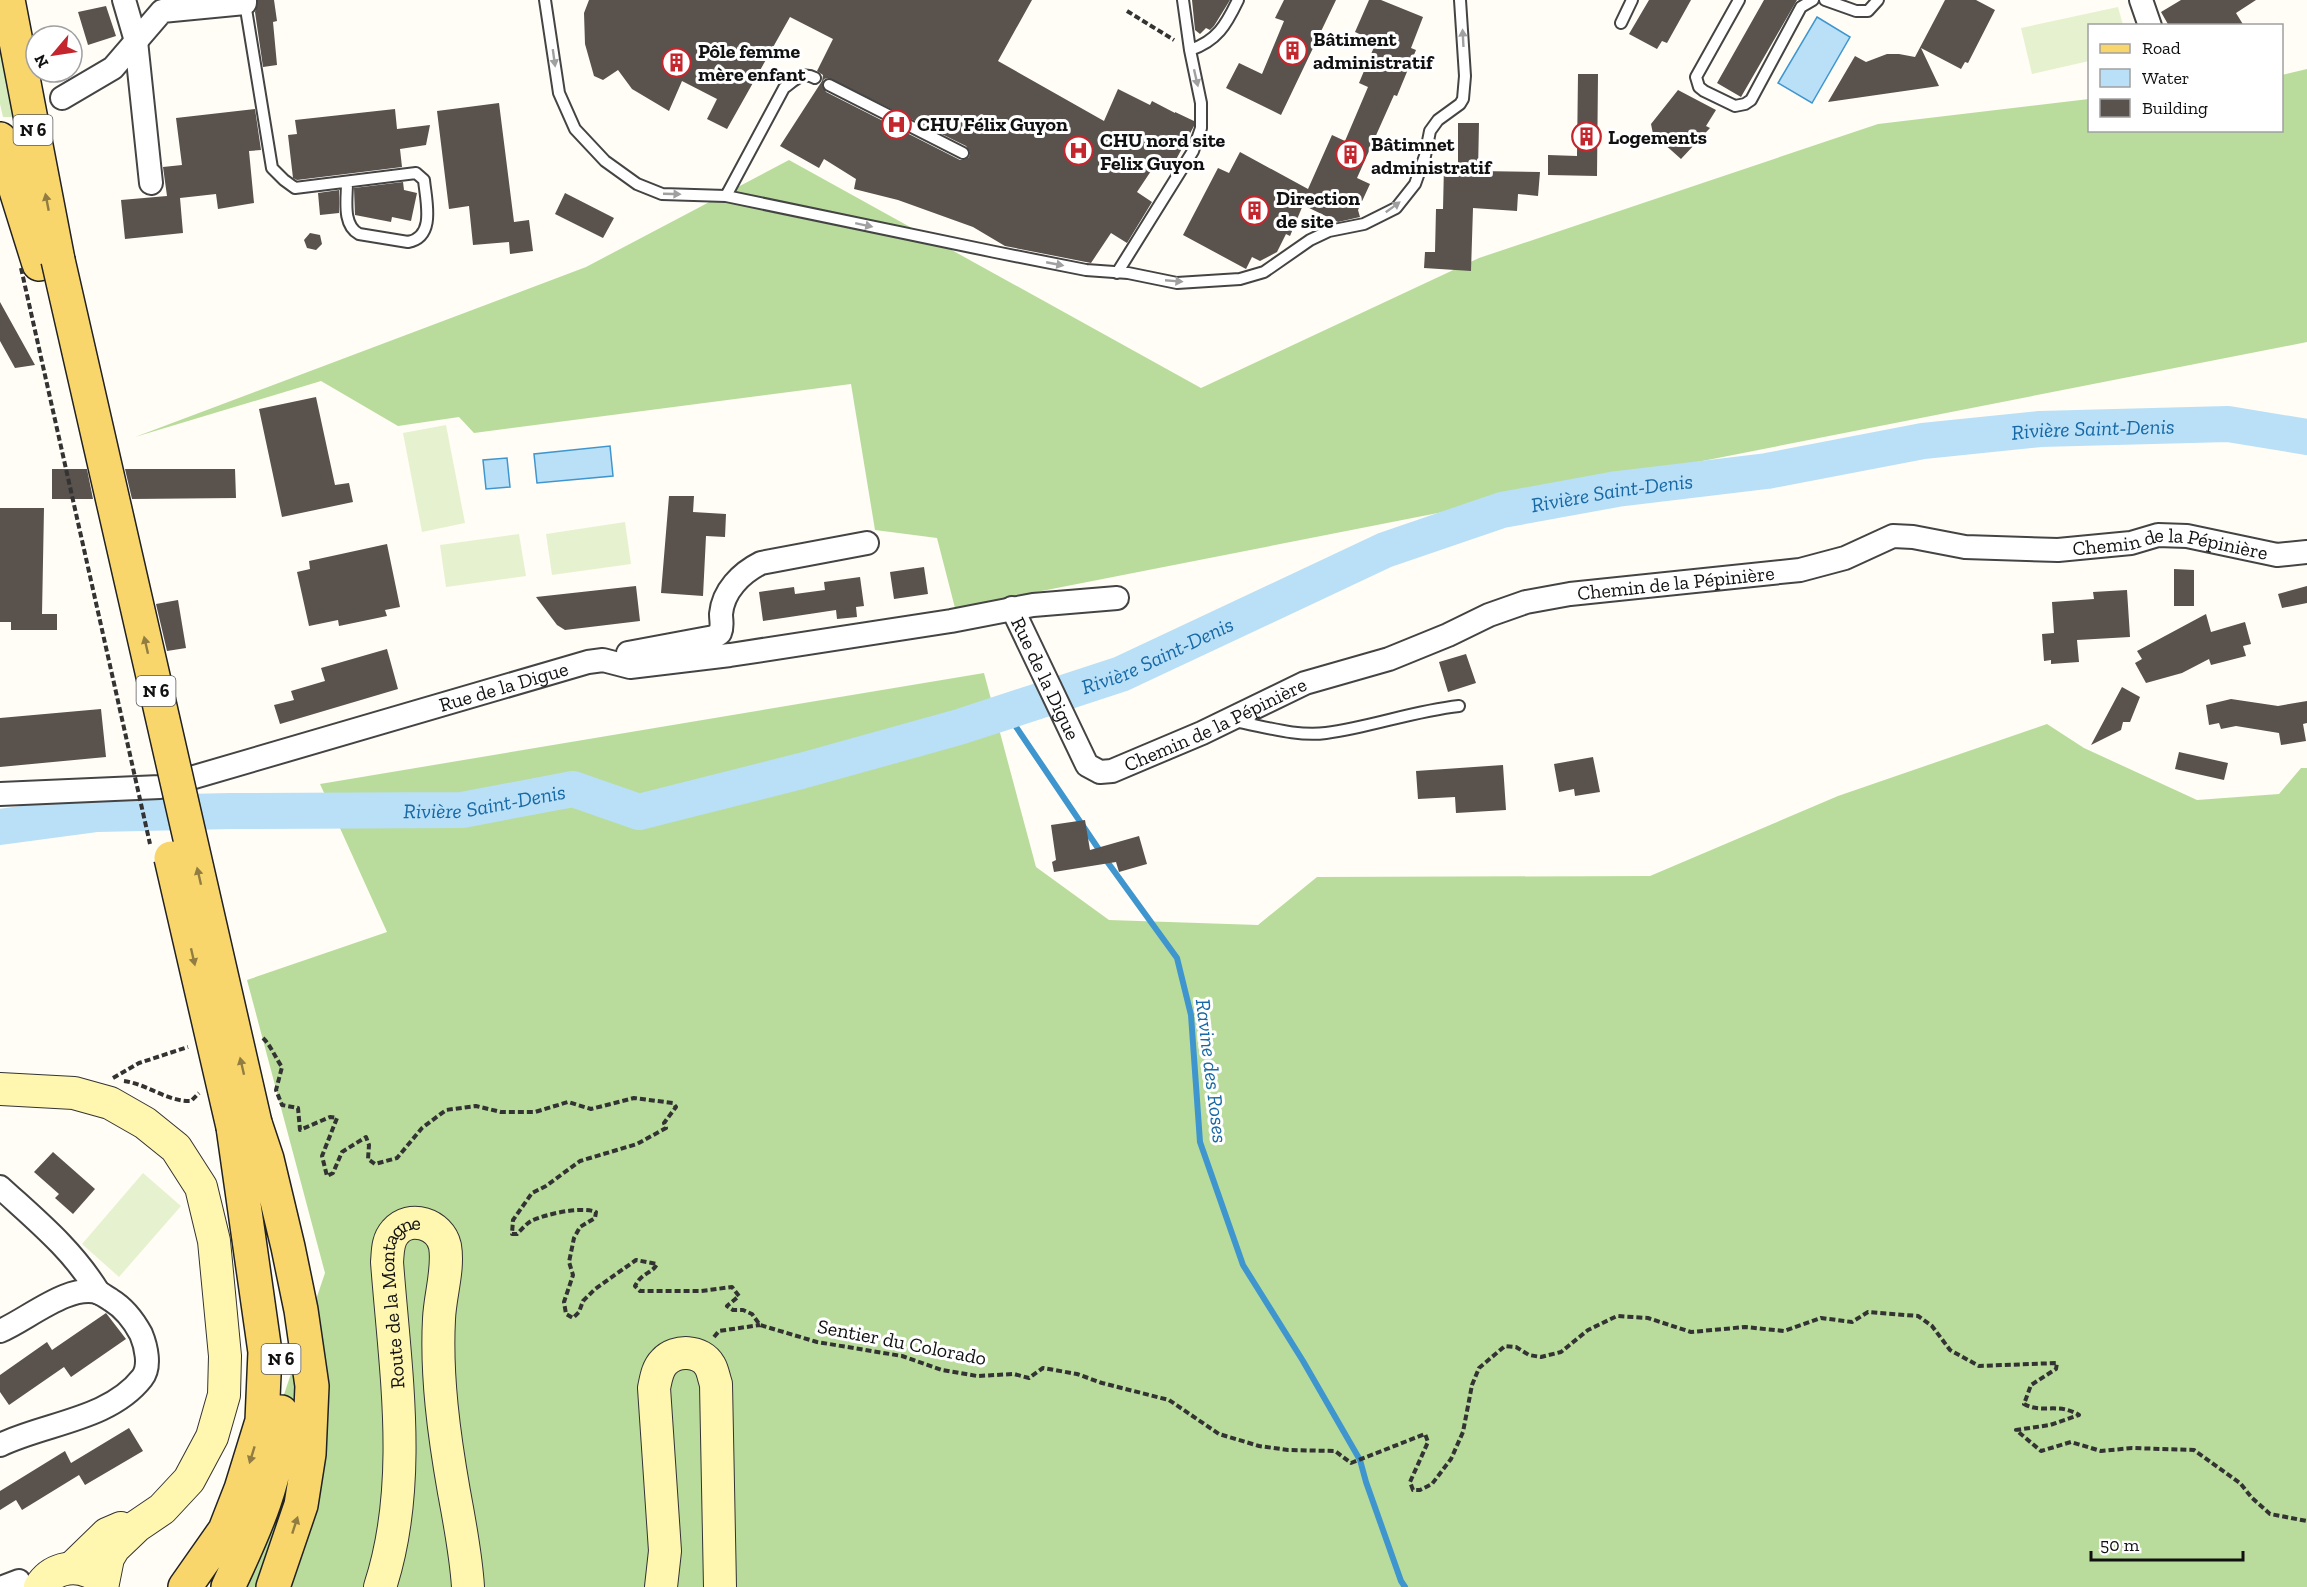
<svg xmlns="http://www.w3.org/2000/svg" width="2307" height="1587" font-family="'Zilla Slab',serif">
<rect width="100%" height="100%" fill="#fffdf5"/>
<path fill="#d5ebbd" d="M0,46l13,71h-10l-3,-13z"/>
<path fill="#b9dc9c" d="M2307,69v273l-1352,266 -18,-70 -62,-8 -24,-146 -377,49 -15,-16 -61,9 -77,-45 -186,56 451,-170 203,-107 412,228 278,-130 399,-134 211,-25 1,31h192v-55z
M984,673l52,194 73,53 149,5 59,-48 333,-1 188,-80 209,-72 37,24 113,52 82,-6 22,-26h6v819h-2088l106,-314 -78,-293 140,-48 -67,-148z"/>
<path fill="#e6f2cf" d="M2118,7l5,18 -33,1 -1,35 -57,13 -11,-46z
M446,425l19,98 -43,9 -19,-99z
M625,522l6,42 -79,11 -6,-41z
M519,534l7,42 -80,11 -6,-42z
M143,1173l38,33 -62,71 -37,-33z"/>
<path fill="#b9e0f7" stroke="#3f96cf" stroke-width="1.5" d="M1817,17l33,20 -38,66 -34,-20z
M610,446l3,30 -76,7 -3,-29z
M507,458l3,29 -24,2 -3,-29z"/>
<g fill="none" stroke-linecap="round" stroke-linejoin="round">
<path stroke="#3f96cf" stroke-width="6" d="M1006,712l100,148 71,98 14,57 9,127 43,123 60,96 57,99 6,22 35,99 4,6"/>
<path stroke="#b9e0f7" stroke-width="36" id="s1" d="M0,827l97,-13 134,-3 231,-1 111,-21 66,23 162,-41 158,-44 162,-53 264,-124 117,-40 115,-21 150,-18 156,-30 117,-12 188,-5 79,13"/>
</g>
<path fill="#5a524d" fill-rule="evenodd" d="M258,0h16l3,21 -4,1 4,43 -14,2 -8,-55z
M589,0h443l-34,61 106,60 14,-32 32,16 2,-4 23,12v-1l19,9v5l-23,43 -14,-7 -20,30 15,10 -25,41 -16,-10 -20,30 -86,-17 -32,-19 -75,-27 -44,-11 2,-10 -32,-20 -5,9 -39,-22 42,-65 1,-6 -6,-4 16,-32 -43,-22 -63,112 -20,-10 10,-20 -35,-18 -13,30 -37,-22 -14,-19 -15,10 -9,-4 -9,-32 -1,-31zM828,78l138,68 4,6 -1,5 -5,3h-4l-134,-68 -4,-7 2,-6z
M1192,0h38l-16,26 -4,4 -4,-2 -6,6 -5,-4z
M1284,0h52l-55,115 -55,-27 13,-25 23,11 22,-53 -9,-3z
M1369,0h12l42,17 -12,31 5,2 -19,46 -3,-1 -37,83 13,6 -12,26 2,7 -22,5 -35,-17 -13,31 -4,-2 -9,18 -17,9 -8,-4 -6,12 -63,-34 35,-67 11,5 11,-21 68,37 24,-54 13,6 23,-54 -9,-4 15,-36 -8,-10 -11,-5z
M1649,0h42l-24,43 -5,-2 -5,8 -28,-15z
M1764,0h33l-56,97 -24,-14z
M1945,0h31l19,10 -27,53 -3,-1 -4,7 -40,-21 18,38 -111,16 27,-46 11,6 21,-8h12l16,3z
M2181,0h75l-20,13 8,13h-75l-8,-14z
M106,6l10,30 -28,9 -10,-33z
M1578,74h20l-1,102 -49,-1v-20l29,1z
M1678,90l38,20 -10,16 4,2 -29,31 -28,-25 -2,-10z
M499,103l15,119 15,-2 4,31 -23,3 -1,-12 -36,3 -4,-39 -20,3 -12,-98z
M255,109l6,41 -12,1 5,52 -36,6 -2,-15 -36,4 3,35 -58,6 -4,-39 46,-4 -4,-29 19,-2 -6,-47z
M395,109l2,20 33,-4 -4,20 -26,4 2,18 -105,13 -4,-2 -5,-43 9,-1 -2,-14z
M1458,123h21l-1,48 62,1 -2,24 -20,-2 -1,17 -44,-3 -2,63 -47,-3 1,-16h10l1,-43h7l1,-43h14z
M403,182l1,8 13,3 -6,28 -19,-4 -1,5 -36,-7 -1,-27z
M339,190v23l-19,2 -2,-22z
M565,193l49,25 -11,20 -48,-24z
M310,233l10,2 2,9 -6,6 -9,-2 -3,-8z
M0,302l35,63 -20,3 -15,-27z
M316,397l19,88 14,-2 4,19 -71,15 -23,-108z
M52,469h35l6,30h-41z
M125,469h110l1,29 -104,1z
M669,496h25l-1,16 33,2 -1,23 -19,-1 -3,60 -42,-3z
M0,508h44l-2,106h15v16h-46v-8h-11z
M387,544l13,63 -15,3 2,6 -48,10 -1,-6 -29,6 -12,-54 13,-3 -1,-8z
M924,567l4,27 -34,5 -4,-27z
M2174,569l20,1v36h-20z
M860,577l4,29 -8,1 1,10 -20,2 -1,-9 -73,11 -4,-29 35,-5 1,7 30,-4 -1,-8z
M636,586l4,35 -75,9 -8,-5 -21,-28z
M2307,586v17l-25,5 -4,-14z
M2127,590l3,47 -53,3 2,22 -28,2v-4l-7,1 -2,-27 12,-1 -2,-31 42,-3 -1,-7z
M178,600l8,48 -19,3 -11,-47z
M2206,614l5,18 34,-10 6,22 -8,2 3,10 -35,9 -2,-6 -27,14 -36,10 -11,-20 7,-4 -5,-8z
M387,649l11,40 -118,35 -6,-19 20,-5 -3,-9 34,-10 -4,-13z
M1466,654l10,29 -28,9 -9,-30z
M2122,687l18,10 -10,25h-7l-2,8 -30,15z
M2231,699l47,7 29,-5v22l-4,1 3,17 -25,4 -2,-12 -43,-7 -15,3 -2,-6 -10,2 -3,-20z
M101,709l5,48 -106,10v-49z
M2179,752l49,11 -4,17 -49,-11z
M1593,757l7,35 -25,4 -1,-7 -15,3 -5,-28z
M1503,765l3,45 -50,3 -1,-16 -37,2 -2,-28z
M1085,820l5,30 49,-14 8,28 -28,8 -3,-10 -62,10 -2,-10 4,-2 -5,-35z
M53,1152l42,37 -22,25 -18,-16 4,-4 -25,-22z
M106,1313l20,26 -55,38 -7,-10 -55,38 -9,-13v-17l47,-33 5,8z
M129,1428l14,23 -58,34 -6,-10 -57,35 -6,-10 -16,10v-19l65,-40 6,12z"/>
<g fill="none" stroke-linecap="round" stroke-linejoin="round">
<defs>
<path id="service" d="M545,0l14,93 16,36 30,32 32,23 25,10 64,2 269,56 91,18 42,3 49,10 63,-4 24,-7 46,-32 19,-9 35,-7 32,-16 19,-24 10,-28 5,-25 8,-11 22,-16 3,-5 2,-23 -5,-76
M1739,0l-43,77 3,10 5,4 31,15 10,-2 6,-4 50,-93 12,-7
M1825,0l31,11h12l10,-11
M245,3l27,165 12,12 11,8 121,-15 8,7c2,21 12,57 -16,62l-49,-8c-17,-9 -12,-35 -12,-51
M1621,23l11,-23
M1190,50c27,-9 36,-25 48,-50
M829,85l134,68
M726,196l58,-108c11,-8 18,-17 31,-10
M1117,273l76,-122 8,-23v-25l-11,-53 -7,-50
M1234,721c29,5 62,16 92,12 45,-6 87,-22 133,-27"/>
<g id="minor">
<path d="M124,0l12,41 15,142"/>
<path d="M2141,0l9,26"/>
<path d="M62,98l51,-30 49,-57 83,-8v-3"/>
<path id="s2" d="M1012,608l75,157 13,7 12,-1 90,-38 103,-50 84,-24 59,-24 41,-20 37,-13 44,-8 230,-24 45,-12 48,-22 20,1 52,10 93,3 73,-7 27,-8 29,1 90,19 30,-3"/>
<path d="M628,653l75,-14 11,-2 6,-4c3,-7 1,-12 1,-19 2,-23 20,-41 40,-51l106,-20"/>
<path id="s3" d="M0,794l160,-7 428,-125 15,-2 27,7 100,-12 221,-34 82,-16 84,-7"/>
<path d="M0,1187c37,34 72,62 99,106"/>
<path d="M0,1331c27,-11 70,-49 100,-38 3,2 8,5 11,7 13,8 23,21 30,34 5,12 10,33 1,44 -33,42 -97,45 -142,67"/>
<path d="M3,1587l16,-6"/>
</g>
<g id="secondary">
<path d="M0,1089l74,4 36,10 35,20 31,25 25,39 13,54 11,115 -1,39 -12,42 -23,43 -27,29 -25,17 -23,22 -6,10 -5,25"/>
<path d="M72,1568l35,-34 14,-6"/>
<path d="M40,1587c11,-18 32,-23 50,-15"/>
<path id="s4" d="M380,1587c34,-104 15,-218 7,-325 1,-10 0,-21 8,-30 15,-18 45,-8 50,14 4,23 -5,49 -6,73 -3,57 5,116 15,173 6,32 12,63 14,95"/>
<path d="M661,1587l4,-36 -11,-163c2,-9 3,-19 10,-26 12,-13 37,-12 46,4 3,5 4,13 6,18l4,203"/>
</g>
<path id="primary" d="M8,0l50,260
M0,139l39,125
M255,1123l12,36 21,88 13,63 11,76 -3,68 -8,51 -28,82
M185,1587l40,-57 16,-41 21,-68 3,-69 -32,-225
M228,1587c26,-55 53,-113 53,-175"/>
</defs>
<use href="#service" stroke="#444" stroke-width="14"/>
<use href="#minor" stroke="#444" stroke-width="26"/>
<use href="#secondary" stroke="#333" stroke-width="34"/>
<use href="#primary" stroke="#222" stroke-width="36"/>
<path stroke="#333" stroke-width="4" stroke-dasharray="6 3" stroke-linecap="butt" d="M1127,11l47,29
M263,1038c8,8 12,19 19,29l-6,23 6,15 16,3 2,22 30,-13 7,1 -15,38 5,20 6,-3 9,-21 24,-15 3,8 -1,14 7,5 22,-6 25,-30 24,-18 30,-4 25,6h34l33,-10 23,7 43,-11 39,5 3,4 -12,16 2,5 -29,16 -57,17 -34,25 -14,7 -19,27 -1,14h5c4,-4 9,-10 14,-13 15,-7 50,-15 65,-9l-1,6 -15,9 -6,11 -5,24 4,13 -9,27 2,12 7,4 6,-6 4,-11 12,-12 41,-29 21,4c-5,10 -15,8 -22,22l5,5h61l31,-4 7,9 -12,10 6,4h10l9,4 8,11 57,17 85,14 40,14 35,6 37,-2 15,4 14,-10 34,6 25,9 67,17 50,34 40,12 29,4 47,1 16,12 74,-29 3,8 -18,40 3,8h7l12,-6 19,-25 12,-27 9,-47 7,-17 26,-22 11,1 13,8 12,2 20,-5 27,-22 29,-14 31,2 43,14 54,-5 39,4 37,-13 31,4 16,-10 50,4 14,10 18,24 29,16 78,-3 -1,6 -25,16 -7,19c18,10 34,-2 55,11l-29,10 -34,5 25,21 30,-9 30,9 31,-3 62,2 46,33 12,15 18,16 37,7
M113,1078l26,-15 49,-16
M124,1081c23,3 44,21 67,20l8,-8
M714,1337l5,-6 41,-6"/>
<use href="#service" stroke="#fff" stroke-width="10"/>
<use href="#minor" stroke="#fff" stroke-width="22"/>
<use href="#secondary" stroke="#fff6b0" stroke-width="32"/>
<use href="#primary" stroke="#f9d66b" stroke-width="33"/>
<defs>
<path id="primary-bridge" d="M58,260l197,863
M171,858l62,269"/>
</defs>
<use href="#primary-bridge" stroke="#222" stroke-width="36" stroke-linecap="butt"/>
<path stroke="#333" stroke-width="4" stroke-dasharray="6 3" stroke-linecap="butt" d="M21,268l129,576"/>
<use href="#primary-bridge" stroke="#f9d66b" stroke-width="33"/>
</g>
<defs><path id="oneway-solid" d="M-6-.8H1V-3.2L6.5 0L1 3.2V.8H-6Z" transform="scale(1.5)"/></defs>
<g fill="#a0a0a0">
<use href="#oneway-solid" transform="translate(1463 38) rotate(-93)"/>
<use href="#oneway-solid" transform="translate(554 58) rotate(82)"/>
<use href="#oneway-solid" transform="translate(1196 78) rotate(77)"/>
<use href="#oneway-solid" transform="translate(672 194) rotate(2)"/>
<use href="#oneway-solid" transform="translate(1393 207) rotate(-36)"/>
<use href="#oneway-solid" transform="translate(864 225) rotate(12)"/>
<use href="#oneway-solid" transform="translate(1055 264) rotate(11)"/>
<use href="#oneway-solid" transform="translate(1174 281) rotate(5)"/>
</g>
<g fill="#917d42">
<use href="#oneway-solid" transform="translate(47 202) rotate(-101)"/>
<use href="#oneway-solid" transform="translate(146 645) rotate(-103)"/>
<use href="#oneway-solid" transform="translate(199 876) rotate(-103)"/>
<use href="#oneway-solid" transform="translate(193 957) rotate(77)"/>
<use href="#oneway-solid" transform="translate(242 1066) rotate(-103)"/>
<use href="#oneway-solid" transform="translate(252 1455) rotate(107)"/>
<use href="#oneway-solid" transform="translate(295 1525) rotate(-72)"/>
</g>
<defs>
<symbol id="building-ring" viewBox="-11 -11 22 22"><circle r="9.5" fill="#fff" stroke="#c4262e" stroke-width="1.5"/><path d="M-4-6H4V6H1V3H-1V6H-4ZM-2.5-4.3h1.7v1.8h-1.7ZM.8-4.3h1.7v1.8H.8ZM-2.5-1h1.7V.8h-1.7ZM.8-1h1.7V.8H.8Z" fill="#c4262e"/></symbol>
<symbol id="hospital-ring" viewBox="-11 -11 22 22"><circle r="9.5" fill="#fff" stroke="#c4262e" stroke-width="1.5"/><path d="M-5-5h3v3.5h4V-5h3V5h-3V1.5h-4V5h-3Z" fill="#c4262e"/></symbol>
</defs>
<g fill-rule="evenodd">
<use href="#building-ring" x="1276" y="34" width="33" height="33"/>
<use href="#building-ring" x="660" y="46" width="33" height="33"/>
<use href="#hospital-ring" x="880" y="108" width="33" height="33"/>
<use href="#building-ring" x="1570" y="120" width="33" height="33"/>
<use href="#hospital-ring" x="1062" y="134" width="33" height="33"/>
<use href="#building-ring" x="1334" y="138" width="33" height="33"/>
<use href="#building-ring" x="1238" y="194" width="33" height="33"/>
</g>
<g text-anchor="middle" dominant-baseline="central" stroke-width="6" stroke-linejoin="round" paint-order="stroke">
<g fill="#fff" stroke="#585858" stroke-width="1.5">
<rect x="13.5" y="115" width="39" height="30" rx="4.5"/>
<rect x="136.5" y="676" width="39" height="30" rx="4.5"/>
<rect x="261.5" y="1344" width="39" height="30" rx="4.5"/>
</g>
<g font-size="18" font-weight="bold" fill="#111">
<text x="33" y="130">N 6</text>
<text x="156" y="691">N 6</text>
<text x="281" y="1359">N 6</text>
</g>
<g font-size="20" font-weight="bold" fill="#111" stroke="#fff" text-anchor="start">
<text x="1313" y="39">Bâtiment<tspan x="1313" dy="23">administratif</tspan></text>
<text x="698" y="51">Pôle femme<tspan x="698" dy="23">mère enfant</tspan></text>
<text x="917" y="124">CHU Félix Guyon</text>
<text x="1608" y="137">Logements</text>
<text x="1100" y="140">CHU nord site<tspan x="1100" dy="23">Felix Guyon</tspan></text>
<text x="1371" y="144">Bâtimnet<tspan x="1371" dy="23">administratif</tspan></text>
<text x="1276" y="198">Direction<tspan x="1276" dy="23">de site</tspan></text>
</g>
<g font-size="20" fill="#111" stroke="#fff">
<text stroke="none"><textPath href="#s2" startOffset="1304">Chemin de la Pépinière</textPath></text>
<text stroke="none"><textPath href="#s2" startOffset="800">Chemin de la Pépinière</textPath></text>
<text stroke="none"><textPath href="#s2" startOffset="78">Rue de la Digue</textPath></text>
<text stroke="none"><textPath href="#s3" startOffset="518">Rue de la Digue</textPath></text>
<text stroke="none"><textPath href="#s2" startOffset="314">Chemin de la Pépinière</textPath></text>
<text stroke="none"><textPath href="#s4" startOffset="294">Route de la Montagne</textPath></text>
<text transform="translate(902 1342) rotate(11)">Sentier du Colorado</text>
</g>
<g font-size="21" font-style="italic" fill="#1768a6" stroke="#fff">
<text stroke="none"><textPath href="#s1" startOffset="2160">Rivière Saint-Denis</textPath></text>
<text stroke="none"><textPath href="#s1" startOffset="1674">Rivière Saint-Denis</textPath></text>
<text stroke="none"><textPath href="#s1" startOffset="1188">Rivière Saint-Denis</textPath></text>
<text stroke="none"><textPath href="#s1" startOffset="486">Rivière Saint-Denis</textPath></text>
<text transform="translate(1212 1071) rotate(83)">Ravine des Roses</text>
</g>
</g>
<rect x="2088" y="24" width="195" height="108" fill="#ffffff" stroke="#a0a0a0" stroke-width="1.5"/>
<rect x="2100" y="44" width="30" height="9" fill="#f9d66b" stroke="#a0a0a0" stroke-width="1.5"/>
<text x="2142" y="54" font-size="18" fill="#111111">Road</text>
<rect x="2100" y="69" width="30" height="18" fill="#b9e0f7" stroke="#a0a0a0" stroke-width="1.5"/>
<text x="2142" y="84" font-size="18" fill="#111111">Water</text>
<rect x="2100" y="99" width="30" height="18" fill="#5a524d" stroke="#a0a0a0" stroke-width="1.5"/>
<text x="2142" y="114" font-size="18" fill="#111111">Building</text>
<g transform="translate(54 54) rotate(241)"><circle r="28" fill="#ffffff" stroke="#a0a0a0" stroke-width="1.5"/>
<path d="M0-4.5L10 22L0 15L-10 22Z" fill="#c4262e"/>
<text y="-9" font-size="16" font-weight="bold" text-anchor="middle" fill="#111111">N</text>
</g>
<path d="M2091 1551v9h152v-9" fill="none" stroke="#111111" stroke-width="3"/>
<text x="2100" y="1551" font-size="18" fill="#111111" stroke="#ffffff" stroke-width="4.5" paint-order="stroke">50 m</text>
</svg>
